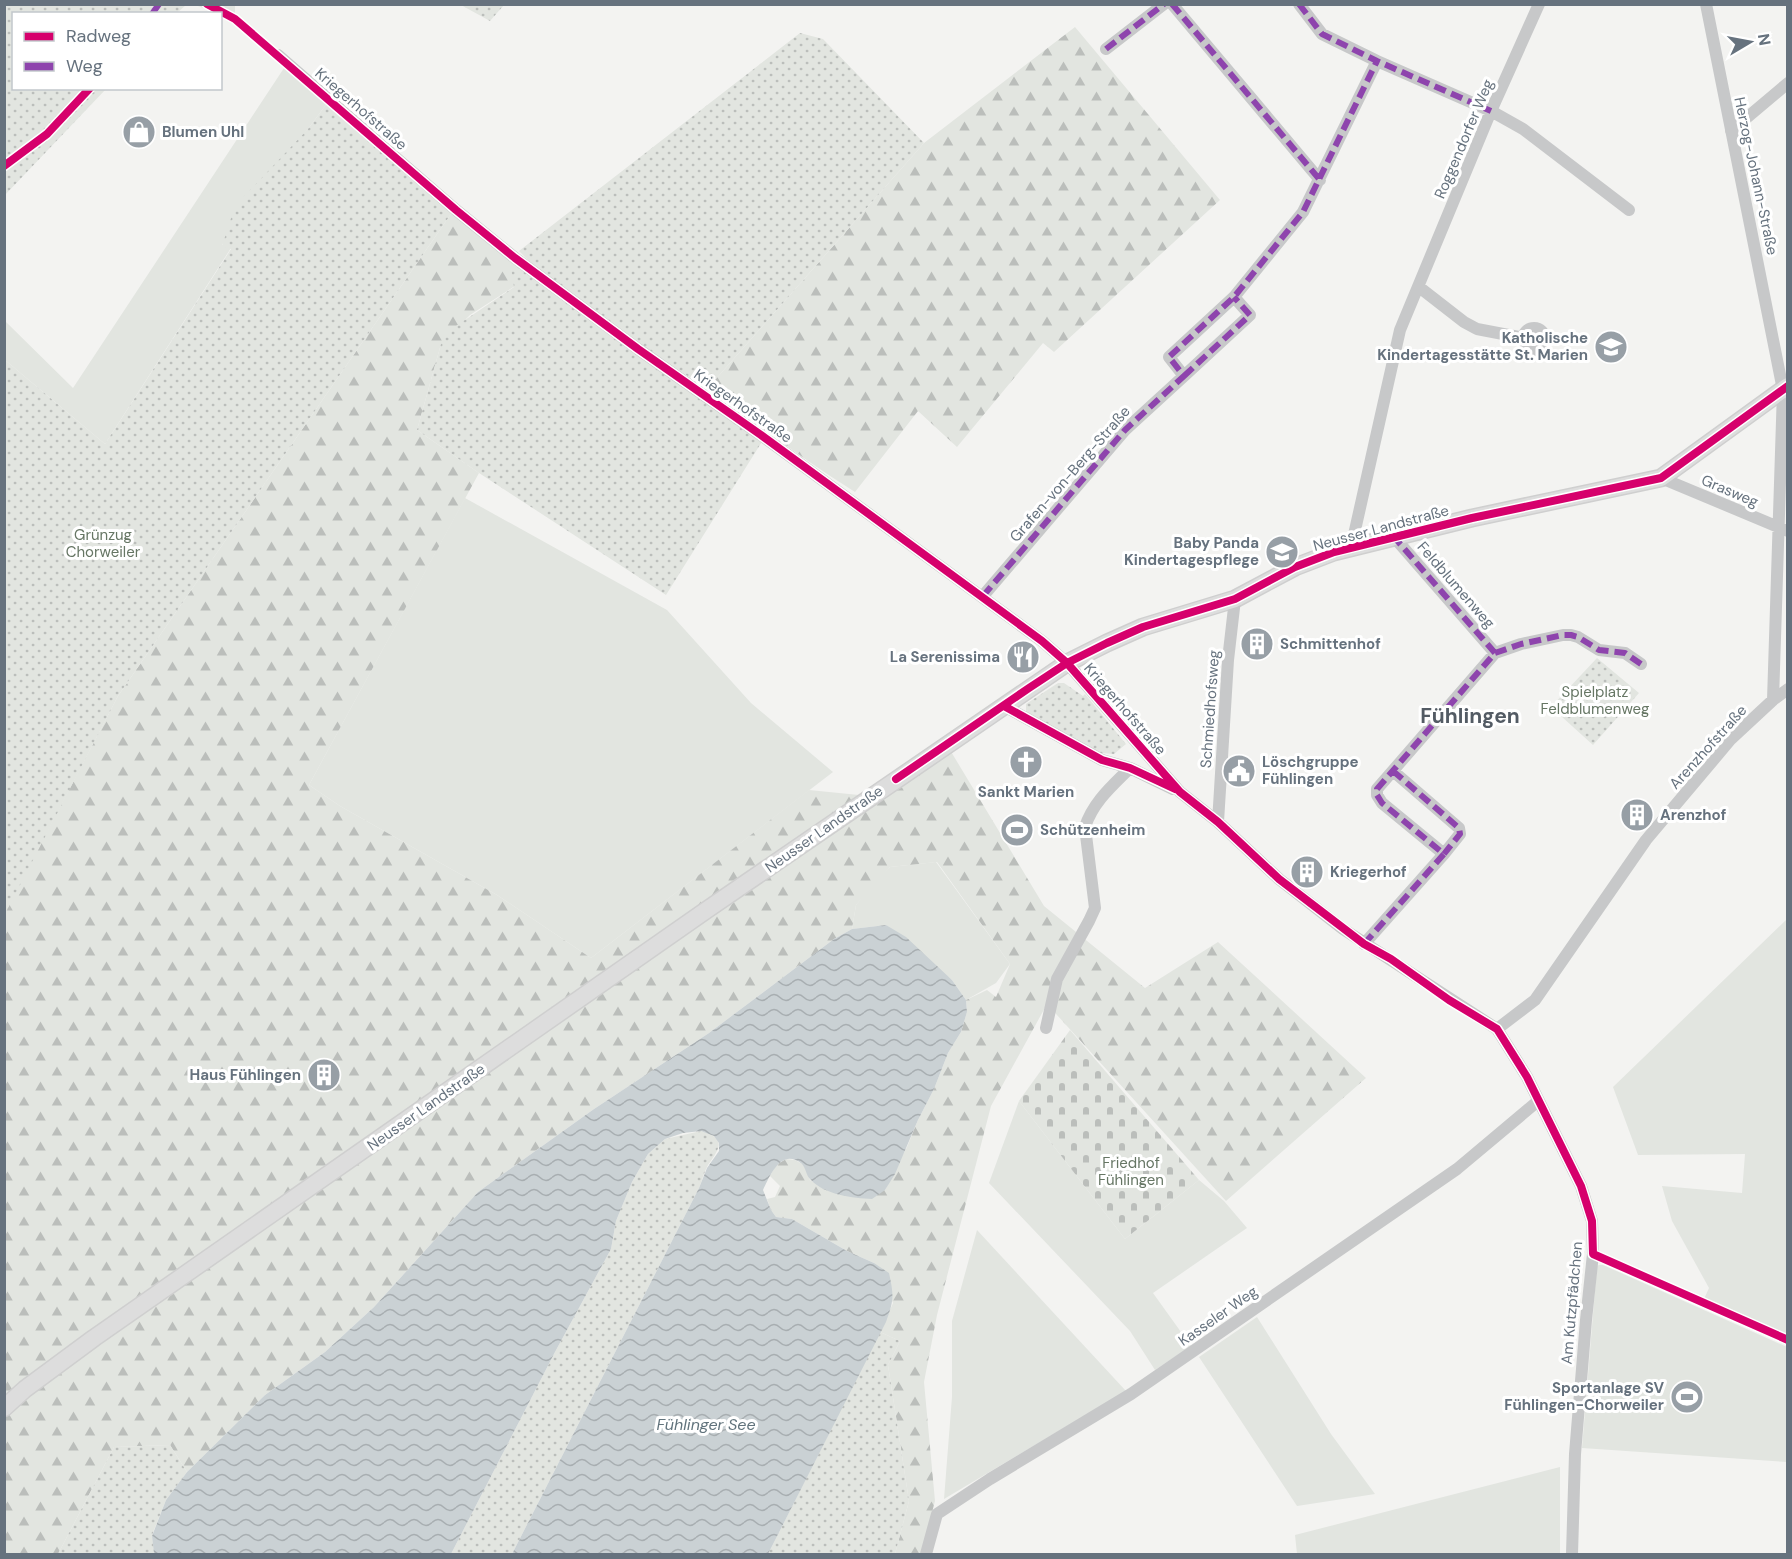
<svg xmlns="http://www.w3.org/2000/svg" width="1792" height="1559" font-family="'DM Sans',sans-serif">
<defs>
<pattern id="forest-firs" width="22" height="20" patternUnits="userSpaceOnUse" patternTransform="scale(1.5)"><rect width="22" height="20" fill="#e2e5e0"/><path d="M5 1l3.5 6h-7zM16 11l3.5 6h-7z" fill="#bbbebb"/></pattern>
<pattern id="cemetery-stones" width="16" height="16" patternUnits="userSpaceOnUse" patternTransform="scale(1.5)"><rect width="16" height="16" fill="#e2e5e0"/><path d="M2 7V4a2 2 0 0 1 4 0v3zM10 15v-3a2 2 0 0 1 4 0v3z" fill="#bbbebb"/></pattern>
<pattern id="park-dots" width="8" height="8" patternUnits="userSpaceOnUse" patternTransform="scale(1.5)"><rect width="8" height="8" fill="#e2e5e0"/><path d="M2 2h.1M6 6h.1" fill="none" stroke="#bbbebb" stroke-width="1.8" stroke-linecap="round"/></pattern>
<pattern id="water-waves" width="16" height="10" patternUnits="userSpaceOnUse" patternTransform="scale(1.5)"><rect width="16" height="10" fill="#cad1d4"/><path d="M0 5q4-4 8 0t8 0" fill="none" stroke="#a8aeb1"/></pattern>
</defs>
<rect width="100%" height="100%" fill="#f3f3f1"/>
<path fill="#e2e5e0" d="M286,65l42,37 -106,143 9,3 -126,196 -100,-84 -1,-40 69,68z
M465,498l202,112 84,93 82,69 -242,186 -94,-63 -157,-89 -31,-21z
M936,862l74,102 -14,19 -30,17 -14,-20 -66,-55 -34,4 4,-24 17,-22 17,-16z
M1787,919v418l-83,-38 5,-11 -37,-67 -10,-35 80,7 3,-39 -107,1 -25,-68z
M1019,1101l106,138 74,-59 25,21 23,27 -94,65 38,53 -36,24 -25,-39 -141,-148z
M977,1230l149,161 -182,108 8,-102v-76z
M1599,1265h4l184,82v115l-205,-14 15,-182z
M1257,1317l74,117 44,60 -78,12 -98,-149z
M1560,1467v87h-263l-2,-19z"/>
<path fill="url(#forest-firs)" d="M1075,27l145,173 -166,152 -11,-9 -86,104 -39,-36 -63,81c-51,-32 -99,-69 -148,-103l217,-246z
M453,211l56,45 6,30 -45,29 -29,29 -24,86 62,43 -170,312 31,21 157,89 94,63 218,-168 70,7 68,-52 97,161 101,82 73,-46 148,136 -140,123 -179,-197 -56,102 -54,209 -13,67 11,119 -14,53h-26l14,-53 -21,-136 12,-24 -20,-9 13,-29 -19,-40 -27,-12 -55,-32 -16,-2 -5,-7 -4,-11 8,-2 5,-11 -10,-10 6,-11 10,-6 9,1 9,5 6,15 17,10h58l22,-43 11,-27 16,-31 14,-36 13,-21 6,-20 -1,-12 21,-10 9,7 14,-33 -73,-102 -47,5 -34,38 -4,24 -18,10 -125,94 -115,76 -116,83 -104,115 -49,45 -60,43 -78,77 -17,-27 -56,2 -56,107h-53l-1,-640 114,-218z"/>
<path fill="url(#cemetery-stones)" d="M1070,1030l129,150 -74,59 -106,-138z"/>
<path fill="url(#park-dots)" d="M5,4l181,1 -9,8 -163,1v74l92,1 -101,106z
M195,5h40v14z
M461,5h43l-14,16z
M800,33l23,6 101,104 -217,246 -65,-44 -110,-81 -13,-13z
M328,102l125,109 -335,485 -113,218v-554l100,84 126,-195 -9,-3 13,-40 73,-77z
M509,256l254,184 -97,155 -187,-122 -62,-43 24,-86 6,-12 67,-45z
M1597,658l42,35 -46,52 -42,-38z
M1058,683h6l19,13 2,-2 41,50 -12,10 -14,-1 -74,-41v-8z
M701,1131c26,7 19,17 7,34 -4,7 -6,16 -9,23l-187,366h-61l104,-202 56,-103 5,-28 16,-39 16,-28 17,-15z
M880,1332l20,9 -12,24 21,136 -14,53h-127z
M170,1445l17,27 -21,28 -14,35 2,19h-96l56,-107z"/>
<path fill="url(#water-waves)" d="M886,925l20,12 46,43 14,20 1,12 -6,20 -13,21 -14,36 -16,31 -23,54 -10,16 -13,9c-19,-1 -47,-4 -61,-19 -5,-4 -5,-12 -9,-16 -21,-17 -32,12 -39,26l8,20 5,7 16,2 55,32 27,12 15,10c5,23 5,27 -3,49l-118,232h-256l187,-366 8,-20 12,-17v-8l-5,-7 -13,-5 -18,2 -18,6 -17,15 -16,28 -16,39 -5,28 -56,103 -104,202h-297l-2,-18 14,-36 21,-28 78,-77 60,-43 49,-45 104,-115 116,-83 115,-76 125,-94 18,-10z"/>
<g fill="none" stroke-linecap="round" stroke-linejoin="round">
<defs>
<path id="secondary" d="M4,1408l21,-19 69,-51 614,-429 359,-246 40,-20 36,-16 92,-28 60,-32 39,-15 138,-34 189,-40 127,-92"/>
</defs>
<use href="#secondary" stroke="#cfcfcf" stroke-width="19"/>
<path stroke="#c7c8c9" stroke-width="12" d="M1172,4l148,176
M1299,4l23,30 55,27 114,50 32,18 106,81
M1106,49l58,-45
M278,55l178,155 59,48 123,91 123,86 281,206 25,22 113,129 38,30 61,57 64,50 154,100 30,48 54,109 11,35 1,33 -7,66 -11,134 -3,100
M1731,131l57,-48
M1419,287l45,35 13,7 47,9
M1523 339a11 11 0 1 1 22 0a11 11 0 1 1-22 0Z
M1184,376l66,-61 -16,-18
M1661,478l127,53
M1351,548l49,-218 91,-219 48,-107
M983,596l142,-166 59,-54 -15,-19 65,-60 69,-85 74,-151
M1495,653l26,-9 42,-9h8l7,2 21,13 26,3 16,11
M1773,700l15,-11
M1004,706l98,54 28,8 43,21
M1393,771l66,57 1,6 -16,20
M1218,822l10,-162 7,-61
M1364,944l80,-90 -62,-51 -5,-8v-6l118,-136 -101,-116
M1046,1028l11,-49 32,-58 6,-13 -10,-81c8,-25 27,-41 45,-59
M1497,1029l38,-29 111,-160 85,-101 42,-39 10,-310 -77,-386
M926,1554l11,-40 53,-35 141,-85 326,-225 81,-68"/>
<use href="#secondary" stroke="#ddd" stroke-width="16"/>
<path stroke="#8e44ad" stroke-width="6" stroke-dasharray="12 6" stroke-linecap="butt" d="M1172,4l148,176
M1299,4l23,30 55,27 114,50
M152,14l7,-10
M1106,49l58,-45
M1184,376l66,-61 -16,-18
M983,596l142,-166 59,-54 -15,-19 65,-60 69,-85 74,-151
M1495,653l26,-9 42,-9h8l7,2 21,13 26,3 16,11
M1393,771l66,57 1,6 -16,20
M1364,944l80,-90 -62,-51 -5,-8v-6l118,-136 -101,-116"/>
<defs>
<path id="cycleway" d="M207,4l28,15 221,191 59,48 123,91 123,86 281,206 25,22 113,129 38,30 61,57 85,65 27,15 58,41 48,29 30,48 54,109 11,35 1,33 195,86
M4,166l43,-32 43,-46
M1004,706l98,54 28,8 45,21
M896,779l133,-91 38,-25 40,-20 36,-16 92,-28 60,-32 39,-15 138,-34 189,-40 127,-92"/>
</defs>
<use href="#cycleway" stroke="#fff" stroke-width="11"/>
<use href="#cycleway" stroke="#d6006c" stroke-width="8"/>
</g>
<defs>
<symbol id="shop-disc" viewBox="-11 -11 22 22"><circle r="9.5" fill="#979fa6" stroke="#fff"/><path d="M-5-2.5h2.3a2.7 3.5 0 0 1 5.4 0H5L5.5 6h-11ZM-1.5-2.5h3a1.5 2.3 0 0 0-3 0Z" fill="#fff"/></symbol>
<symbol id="school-disc" viewBox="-11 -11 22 22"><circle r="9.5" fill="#979fa6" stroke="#fff"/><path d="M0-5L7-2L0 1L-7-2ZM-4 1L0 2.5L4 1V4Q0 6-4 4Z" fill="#fff"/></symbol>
<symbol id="building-disc" viewBox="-11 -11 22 22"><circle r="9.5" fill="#979fa6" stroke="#fff"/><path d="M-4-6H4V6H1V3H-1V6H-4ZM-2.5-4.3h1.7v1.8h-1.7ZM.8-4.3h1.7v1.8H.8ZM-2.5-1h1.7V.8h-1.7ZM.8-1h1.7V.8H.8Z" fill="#fff"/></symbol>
<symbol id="restaurant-disc" viewBox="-11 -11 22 22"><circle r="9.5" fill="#979fa6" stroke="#fff"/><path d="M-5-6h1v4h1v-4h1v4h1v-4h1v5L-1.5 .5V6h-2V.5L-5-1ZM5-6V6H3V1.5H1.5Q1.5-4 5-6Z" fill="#fff"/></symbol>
<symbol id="church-disc" viewBox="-11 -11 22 22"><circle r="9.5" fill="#979fa6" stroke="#fff"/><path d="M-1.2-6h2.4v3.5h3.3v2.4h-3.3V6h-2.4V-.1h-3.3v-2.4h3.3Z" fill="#fff"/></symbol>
<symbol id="civic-disc" viewBox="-11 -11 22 22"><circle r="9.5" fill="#979fa6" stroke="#fff"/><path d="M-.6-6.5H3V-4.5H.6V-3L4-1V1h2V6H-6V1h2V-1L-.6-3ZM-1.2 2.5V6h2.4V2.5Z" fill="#fff"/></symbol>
<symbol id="stadium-disc" viewBox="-11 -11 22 22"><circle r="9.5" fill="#979fa6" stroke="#fff"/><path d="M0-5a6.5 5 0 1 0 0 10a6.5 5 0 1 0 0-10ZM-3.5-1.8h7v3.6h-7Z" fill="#fff"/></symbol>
</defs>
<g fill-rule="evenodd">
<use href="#shop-disc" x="120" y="113" width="38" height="38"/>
<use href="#school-disc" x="1592" y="328" width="38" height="38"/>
<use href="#school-disc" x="1263" y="533" width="38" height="38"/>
<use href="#building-disc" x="1238" y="625" width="38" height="38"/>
<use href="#restaurant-disc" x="1004" y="638" width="38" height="38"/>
<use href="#church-disc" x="1007" y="743" width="38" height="38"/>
<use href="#civic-disc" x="1220" y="752" width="38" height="38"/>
<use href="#building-disc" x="1618" y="796" width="38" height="38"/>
<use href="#stadium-disc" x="998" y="811" width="38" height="38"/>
<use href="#building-disc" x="1288" y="853" width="38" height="38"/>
<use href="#building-disc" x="305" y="1056" width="38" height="38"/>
<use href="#stadium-disc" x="1668" y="1378" width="38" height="38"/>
</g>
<g text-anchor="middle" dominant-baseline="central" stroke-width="6" stroke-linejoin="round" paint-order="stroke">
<g font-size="15" fill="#66727e" stroke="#fff">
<text transform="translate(361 109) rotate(41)">Kriegerhofstraße</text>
<text transform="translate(1464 139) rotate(-67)">Roggendorfer Weg</text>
<text transform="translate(1756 176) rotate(78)">Herzog-Johann-Straße</text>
<text transform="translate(743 406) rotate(35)">Kriegerhofstraße</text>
<text transform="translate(1070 474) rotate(-49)">Grafen-von-Berg-Straße</text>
<text transform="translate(1730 491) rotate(23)">Grasweg</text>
<text transform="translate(1381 528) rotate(-15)">Neusser Landstraße</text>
<text transform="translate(1456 585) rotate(49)">Feldblumenweg</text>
<text transform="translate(1125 709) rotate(49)">Kriegerhofstraße</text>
<text transform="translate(1210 709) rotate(-86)">Schmiedhofsweg</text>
<text transform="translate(1708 747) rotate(-48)">Arenzhofstraße</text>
<text transform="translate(824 829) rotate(-35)">Neusser Landstraße</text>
<text transform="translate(426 1107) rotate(-35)">Neusser Landstraße</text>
<text transform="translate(1572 1303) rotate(-85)">Am Kutzpfädchen</text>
<text transform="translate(1218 1316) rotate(-35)">Kasseler Weg</text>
</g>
<g font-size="15" font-weight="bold" fill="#66727e" stroke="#fff" text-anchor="start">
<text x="162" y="132">Blumen Uhl</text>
<text x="1588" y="338" text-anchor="end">Katholische<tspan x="1588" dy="17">Kindertagesstätte St. Marien</tspan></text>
<text x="1259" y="543" text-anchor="end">Baby Panda<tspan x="1259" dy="17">Kindertagespflege</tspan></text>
<text x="1280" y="644">Schmittenhof</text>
<text x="1000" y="657" text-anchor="end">La Serenissima</text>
<text x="1262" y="762">Löschgruppe<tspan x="1262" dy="17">Fühlingen</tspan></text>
<text x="1026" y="792" text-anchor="middle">Sankt Marien</text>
<text x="1660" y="815">Arenzhof</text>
<text x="1040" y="830">Schützenheim</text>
<text x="1330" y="872">Kriegerhof</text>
<text x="301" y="1075" text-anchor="end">Haus Fühlingen</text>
<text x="1664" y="1388" text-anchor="end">Sportanlage SV<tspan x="1664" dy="17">Fühlingen-Chorweiler</tspan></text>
</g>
<g font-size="15" fill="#667664" stroke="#fff">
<text x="103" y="535">Grünzug<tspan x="103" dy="17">Chorweiler</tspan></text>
<text x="1595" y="692">Spielplatz<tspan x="1595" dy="17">Feldblumenweg</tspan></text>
<text x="1131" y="1163">Friedhof<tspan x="1131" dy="17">Fühlingen</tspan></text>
</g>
<g font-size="16" font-style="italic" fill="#61737c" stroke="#fff">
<text x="706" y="1424">Fühlinger See</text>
</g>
<g font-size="21" font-weight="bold" fill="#535b64" stroke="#fff">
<text x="1470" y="716">Fühlingen</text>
</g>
</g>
<rect width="1792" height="1559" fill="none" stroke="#66727e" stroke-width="12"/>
<rect x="12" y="12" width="210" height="78" fill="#ffffff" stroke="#c2c7cb" stroke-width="1.5"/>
<rect x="24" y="32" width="30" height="9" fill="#d6006c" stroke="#c2c7cb" stroke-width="1.5"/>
<text x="66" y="42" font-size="18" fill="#66727e">Radweg</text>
<rect x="24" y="62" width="30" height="9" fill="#8e44ad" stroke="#c2c7cb" stroke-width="1.5"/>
<text x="66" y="72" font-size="18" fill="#66727e">Weg</text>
<g transform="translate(1750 42) rotate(80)" stroke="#ffffff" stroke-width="4.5" paint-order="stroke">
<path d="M0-4.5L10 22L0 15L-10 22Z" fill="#66727e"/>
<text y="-9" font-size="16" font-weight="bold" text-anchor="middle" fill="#66727e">N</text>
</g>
</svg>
